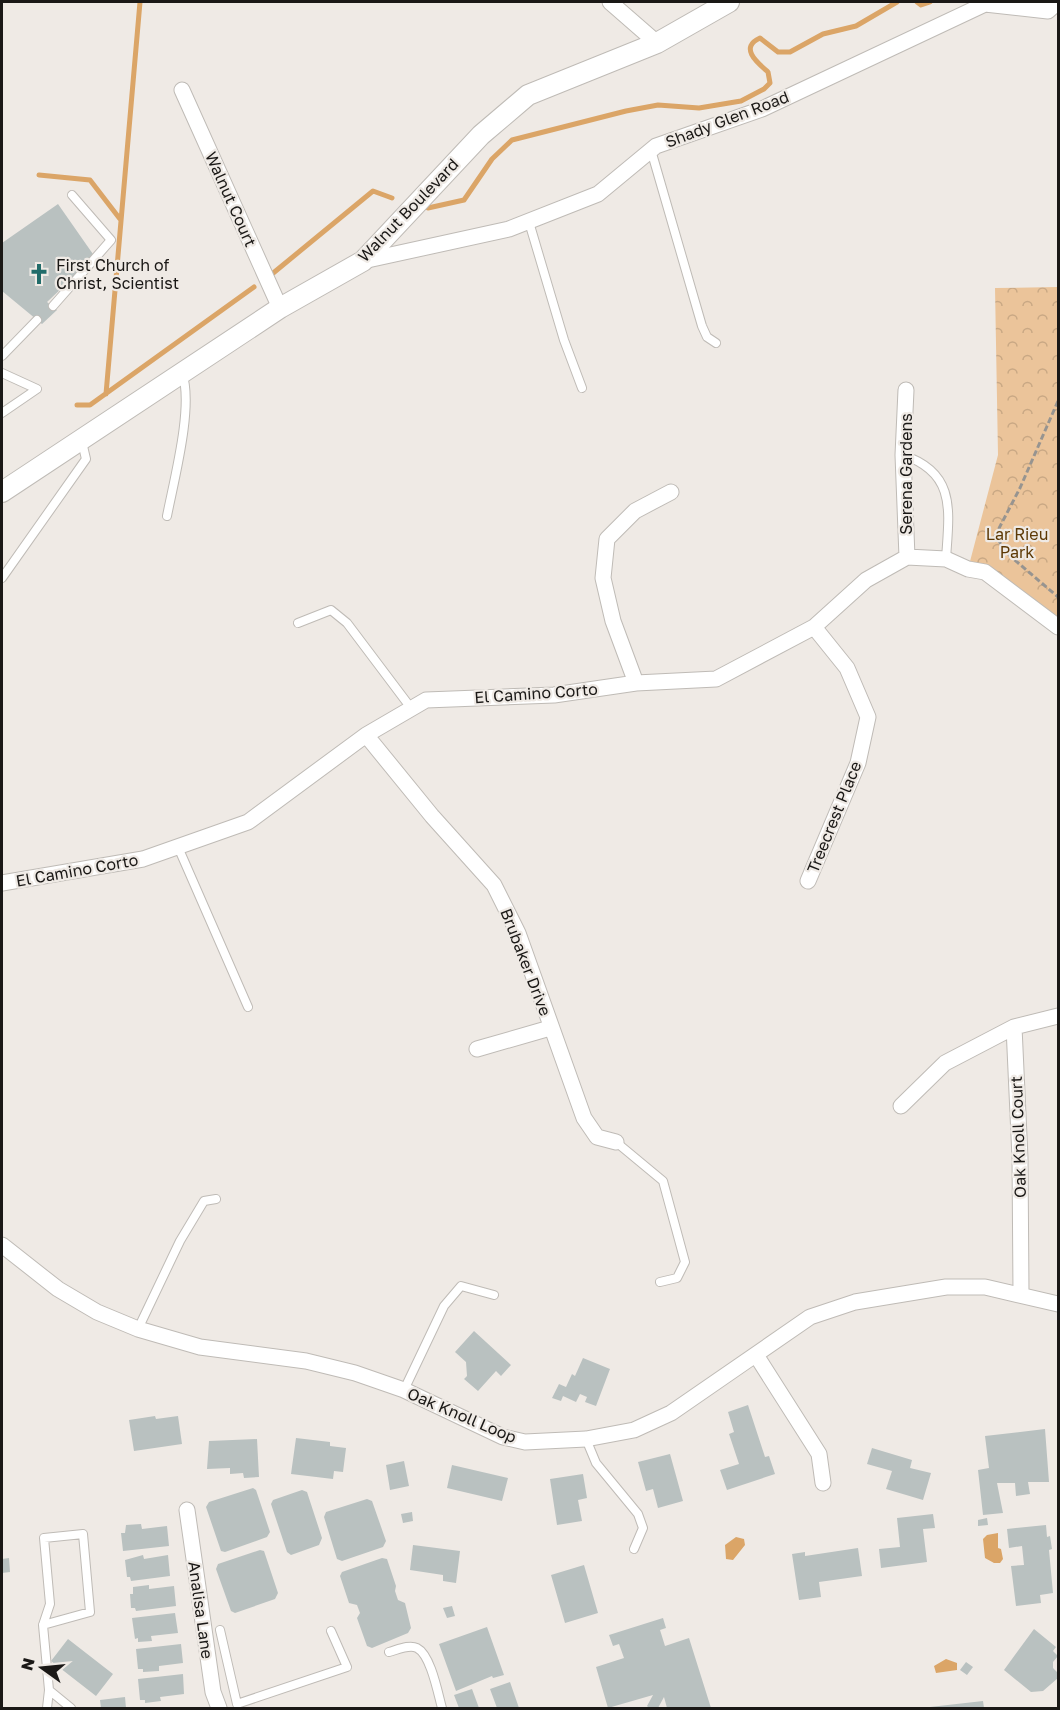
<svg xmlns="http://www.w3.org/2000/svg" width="1060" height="1710" font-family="'Golos Text',sans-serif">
<defs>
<pattern id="park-crowns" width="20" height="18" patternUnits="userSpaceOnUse" patternTransform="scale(1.5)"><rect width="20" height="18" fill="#ebc49a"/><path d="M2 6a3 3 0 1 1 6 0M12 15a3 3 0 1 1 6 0" fill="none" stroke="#c9a884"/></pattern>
</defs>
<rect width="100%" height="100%" fill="#efeae5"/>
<path fill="url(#park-crowns)" d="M1058,287v340l-90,-58 30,-114 -3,-167z"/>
<path fill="#dba567" d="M998,1533v15l3,1 2,10 -3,4h-6l-9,-5 -2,-19 4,-4z
M736,1537l8,2 1,6 -12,15 -7,-1 -1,-14z
M946,1659l11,4v7l-21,3 -2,-7z"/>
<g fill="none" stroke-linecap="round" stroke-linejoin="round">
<path stroke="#dba567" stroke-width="5" d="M917,2l4,3 9,-3
M39,175l51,5 30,39
M428,208l36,-8 28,-41 20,-19 114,-29 32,-6 41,3 42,-7 23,-12 6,-6 -2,-11c-9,-8 -30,-24 -8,-34l18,14h12l33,-18 33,-8 41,-24
M272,274l101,-83 19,7
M106,394l34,-392
M77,405h13l164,-118"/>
</g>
<path fill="#b9c1c0" d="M58,204l37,53 -48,45 10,8 -15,14 -40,-33v-48z
M474,1331l37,34 -10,11 -5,-5 -18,20 -14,-12 3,-3 -1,-14 -11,-10z
M583,1358l27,11 -14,37 -11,-4 2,-5 -7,-3 -4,8 -13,-6 -2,5 -9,-3 7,-14 7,3 6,-13 3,2z
M748,1405l17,52 4,-1 6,18 -48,16 -7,-20 19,-6 -10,-30 5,-2 -6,-20z
M155,1416l1,3 22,-3 4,28 -48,7 -5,-31z
M1045,1429l4,53h-21l2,12 -14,2 -1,-13h-18l6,30 -20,2 -5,-45 11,-2 -4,-32z
M296,1438l34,4v4l16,2 -3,24 -9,-1 -1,8 -42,-5z
M257,1439l2,38 -15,1 -1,-5 -13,1v-6l-23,1 2,-28z
M872,1448l40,12 -2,8 21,5 -8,27 -37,-11 6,-18 -25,-7z
M670,1454l13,47 -25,7 -5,-19 -7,2 -8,-29z
M404,1461l5,25 -19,4 -4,-25z
M452,1465l56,13 -6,23 -55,-13z
M583,1474l4,24 -9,2 4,21 -25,4 -7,-46z
M253,1488l3,2 14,42 -3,5 -42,15 -4,-1 -15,-44 3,-5z
M302,1490l5,2 15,46 -3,7 -28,10 -4,-3 -16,-48 2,-4z
M367,1499l5,2 14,40 -3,6 -41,14 -5,-2 -13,-42 2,-5z
M412,1512l1,9 -10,2 -2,-9z
M933,1514l2,14 -12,1 4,33 -46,6 -2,-19 21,-2 -3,-29z
M987,1518l1,7 -10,1v-6z
M141,1524l1,5 25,-3 2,20 -46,5 -2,-18h4l1,-8z
M1046,1525l1,12 3,-1 2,13 -3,1 4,43 -13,2 1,8 -25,3 -5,-40 13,-1 -2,-19 -13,2 -2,-19z
M413,1545l47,6 -4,32 -13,-2v-6l-33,-5z
M858,1548l4,28 -43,6 2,15 -22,3 -7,-46 13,-2v4z
M260,1550l4,1 14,42 -3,6 -40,14 -4,-2 -15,-42 2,-5z
M143,1555l1,4 24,-4 2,21 -39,5 -1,-4h-3l-2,-17z
M9,1558l1,14 -8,1v-14z
M382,1558l5,1 9,27 -1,5 3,9 7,3 6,25 -3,5 -36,15 -5,-2 -10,-28 3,-5 -3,-8 -8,-2 -9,-27 2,-4z
M584,1565l14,48 -33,10 -14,-48z
M149,1585v4l25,-3 2,20 -40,5 -1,-3h-4l-1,-14h3v-7z
M452,1606l3,10 -8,2 -4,-10z
M175,1613l3,20 -27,3 1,5 -14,1v-4l-3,1 -3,-21z
M663,1618l3,10 -6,2 5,16 24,-8 22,70h-44l-3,-11 -6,11h-9l-2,-2 6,-11 -45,13 -12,-41 28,-9 -5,-14 -6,2 -4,-11z
M487,1627l17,48 -11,3 -1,-2 -36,15 -17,-47z
M1034,1629l22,18 -3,4 5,5 -5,6v6l5,5v5l-15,13 -12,1 -27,-22z
M68,1639l45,35 -17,22 -45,-35z
M181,1644l2,19 -24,3v5l-16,1v-3h-5l-2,-20z
M966,1662l7,5 -6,8 -7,-5z
M183,1674l1,20 -24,3 1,4 -16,2v-3h-5l-2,-21z
M510,1682l9,26h-22l-7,-19z
M472,1689l7,19h-20l-5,-13z
M125,1697l1,11h-25l-1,-8z
M983,1701l1,7h-53l-1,-1z"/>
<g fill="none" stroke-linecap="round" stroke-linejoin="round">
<defs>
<path id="service" d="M651,150l51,176 5,11 9,6
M529,222l35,118 18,48
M53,306l58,-66 -39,-45
M2,356l35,-36
M2,373l35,16 -35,24
M903,455c54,18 46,57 43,104
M167,516c7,-36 27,-111 15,-143
M2,578l84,-119 -4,-17
M298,623l33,-13 16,13 64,85
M178,847l70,160
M616,1142l47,39 22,81 -8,16 -17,4
M138,1329l42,-88 24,-40 12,-2
M404,1390l40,-84 17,-20 33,9
M586,1439l10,24 42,51 5,14 -9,21
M43,1625l47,-13 -7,-78 -39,4 6,66 -7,21 6,65 22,18
M220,1630l17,74 110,-37 -16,-36
M389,1652c8,-2 20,-8 28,-4 14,7 21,46 25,60
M47,1708l2,-18"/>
<path id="minor" d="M610,2l47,41
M182,90l98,218
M363,261l146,-32 89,-35 58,-48 106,-37 223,-105 63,7 10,-9
M906,390l-3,65 4,102
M636,683l-23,-62 -10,-43 4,-39 28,-28 36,-19
M366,735l66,81 62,69 24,48 66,185 13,19 19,5
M808,881l50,-118 10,-46 -21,-49 -33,-41
M2,883l141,-24 105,-37 118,-87 60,-35 128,-5 82,-12 80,-4 98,-52 52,-47 41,-23 39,2 22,10 17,3 73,55
M1014,1027l6,131 1,135
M477,1049l73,-21
M901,1106l44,-43 69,-36 44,-11
M2,1245l56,44 39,23 41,17 62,18 106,14 49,12 49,17 99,47 22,5 61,-3 48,-9 37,-17 139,-96 45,-15 91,-15h39l73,17
M756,1355l63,99 4,29
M187,1510l26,182 6,16"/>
<path id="tertiary" d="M2,492l278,-184 83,-47 118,-126 47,-40 129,-52 72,-41"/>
</defs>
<use href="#service" stroke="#bfbbb6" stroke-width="10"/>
<use href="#minor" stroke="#bfbbb6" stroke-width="17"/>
<use href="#tertiary" stroke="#bfbbb6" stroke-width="22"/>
<path stroke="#979490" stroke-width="3" stroke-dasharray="6 3" stroke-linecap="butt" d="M1058,401l-38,87 -25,48 15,20 48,41"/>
<use href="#service" stroke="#fff" stroke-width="8"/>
<use href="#minor" stroke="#fff" stroke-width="15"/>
<use href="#tertiary" stroke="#fff" stroke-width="20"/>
</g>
<defs>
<symbol id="church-bare" viewBox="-9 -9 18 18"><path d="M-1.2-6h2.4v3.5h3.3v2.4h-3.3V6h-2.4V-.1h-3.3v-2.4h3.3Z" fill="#216c6a" stroke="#efeae5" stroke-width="2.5" paint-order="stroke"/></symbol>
</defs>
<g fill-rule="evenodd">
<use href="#church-bare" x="24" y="259" width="30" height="30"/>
</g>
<g text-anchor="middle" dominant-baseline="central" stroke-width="4.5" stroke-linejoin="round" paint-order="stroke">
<g font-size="16" fill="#1a1816" stroke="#efeae5">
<text transform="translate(727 119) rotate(-21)">Shady Glen Road</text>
<text transform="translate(231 199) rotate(66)">Walnut Court</text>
<text transform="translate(408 210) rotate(-46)">Walnut Boulevard</text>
<text transform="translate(906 474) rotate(-90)">Serena Gardens</text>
<text transform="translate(536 693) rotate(-4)">El Camino Corto</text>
<text transform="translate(834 817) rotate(-68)">Treecrest Place</text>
<text transform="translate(77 870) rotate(-10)">El Camino Corto</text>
<text transform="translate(526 962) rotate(69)">Brubaker Drive</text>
<text transform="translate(1018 1137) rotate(-92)">Oak Knoll Court</text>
<text transform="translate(462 1415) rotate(23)">Oak Knoll Loop</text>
<text transform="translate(201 1610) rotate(82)">Analisa Lane</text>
</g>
<g font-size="16" fill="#1a1816" stroke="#efeae5" text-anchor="start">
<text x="56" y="265">First Church of<tspan x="56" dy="18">Christ, Scientist</tspan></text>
</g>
<g font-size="16" fill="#5d3905" stroke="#efeae5">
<text x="1017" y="534">Lar Rieu<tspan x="1017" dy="18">Park</tspan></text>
</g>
</g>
<rect width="1060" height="1710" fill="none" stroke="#1a1816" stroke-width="6"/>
<g transform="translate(42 1668) rotate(285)" stroke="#efeae5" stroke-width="4.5" paint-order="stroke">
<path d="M0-4.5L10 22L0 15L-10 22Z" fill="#1a1816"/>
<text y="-9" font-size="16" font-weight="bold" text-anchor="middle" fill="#1a1816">N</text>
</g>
</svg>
